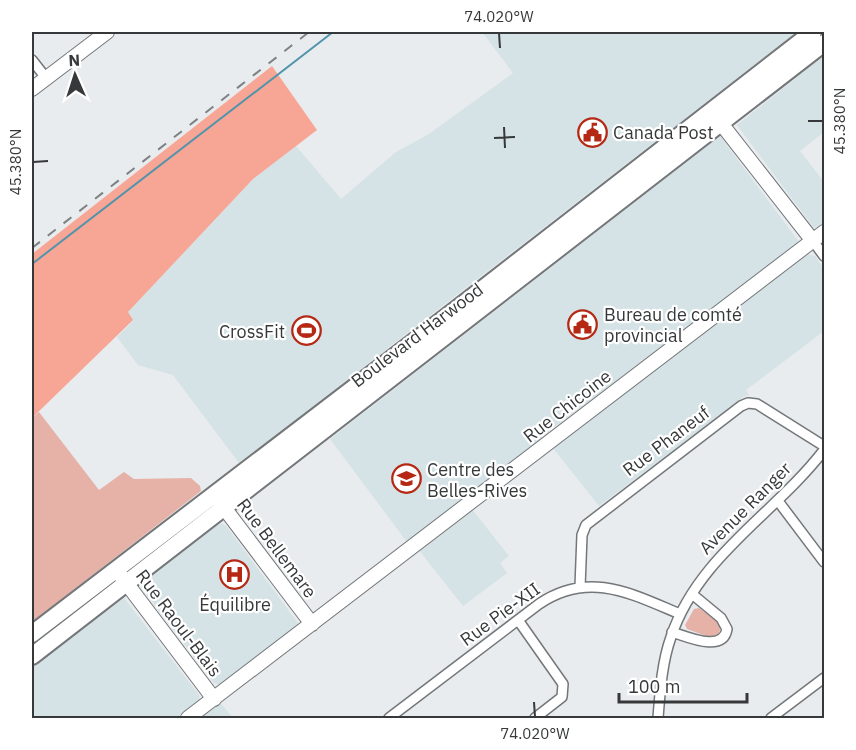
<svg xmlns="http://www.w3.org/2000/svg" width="856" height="750" font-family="'IBM Plex Sans',sans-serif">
<rect width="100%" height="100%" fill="#e8ecee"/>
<path fill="#d5e2e6" d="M482,32h315l-558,431 -66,-88 -35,-10 -21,-28 16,-16 -5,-9 125,-133 43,-33 45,53 55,-47 33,-18 84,-61z
M824,56v76l-24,19 24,31v41l-10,5 -77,-103z
M720,136l79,106 -165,127 -84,61 -10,11 -133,101 -77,-103z
M807,254l8,2 9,13v62l-78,59 3,5 -4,1 -146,110 -46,-58z
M471,508l38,48 -9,7 7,10 -44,33 -45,-57z
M219,524h4l4,3 71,96v3l-76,58 -3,1 -6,-3 -72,-95 5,-8z
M124,598l75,97 1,7 -22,16h-146v-51l30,-26 2,2z
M219,701l14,17h-35z"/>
<path fill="#e6b1a7" d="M39,412l60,78 25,-18 10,7 57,-1 9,8 1,5 -169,131v-204z
M699,608l21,16v6l-2,6 -9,1 -22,-8 -2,-4 9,-16z"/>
<path fill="#f7a595" d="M272,66l45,64 -64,49 -125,133 5,8 -101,98v-164z"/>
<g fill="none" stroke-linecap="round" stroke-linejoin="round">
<path stroke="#5194ab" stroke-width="2" d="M32,264l301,-232"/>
<defs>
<path id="street" d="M32,60l14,18
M813,241l11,15
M778,501l46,61
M580,587l2,-52 4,-10 155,-119 7,-3 9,1 67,42
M518,620l45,64 -1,13 -27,21
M672,632c16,5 51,21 55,-3l-6,-11 -29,-24
M389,718l150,-114c50,-34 93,-10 141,10
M658,718c2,-26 4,-56 13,-81 27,-81 104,-123 153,-187
M771,718l53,-40"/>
<path id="secondary" d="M32,89l75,-57
M716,117l97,124
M219,501l93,123
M121,576l93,123
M188,718l636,-486"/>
<path id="highway" d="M32,634l421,-322 360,-280
M32,656l792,-613"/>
</defs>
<use href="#street" stroke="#747779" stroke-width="12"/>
<use href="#secondary" stroke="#747779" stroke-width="16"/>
<use href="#highway" stroke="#747779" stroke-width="20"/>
<use href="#street" stroke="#fff" stroke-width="9"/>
<use href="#secondary" stroke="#fff" stroke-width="14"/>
<use href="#highway" stroke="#fff" stroke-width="16"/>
<path stroke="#7e8182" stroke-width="2" stroke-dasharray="10 10" stroke-linecap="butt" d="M32,248l277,-216"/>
</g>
<path fill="none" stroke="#363839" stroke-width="2" d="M499,33l1,15M808,121h15M504,127l1,21M494,138l21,-1M33,162l15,-1M534,702l1,15"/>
<defs>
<symbol id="civic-ring" viewBox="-11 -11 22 22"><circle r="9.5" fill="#fff" stroke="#b52814" stroke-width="1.5"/><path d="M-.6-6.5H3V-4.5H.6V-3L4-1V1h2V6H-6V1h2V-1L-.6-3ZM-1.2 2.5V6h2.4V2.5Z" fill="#b52814"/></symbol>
<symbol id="stadium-ring" viewBox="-11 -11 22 22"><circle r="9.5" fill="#fff" stroke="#b52814" stroke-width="1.5"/><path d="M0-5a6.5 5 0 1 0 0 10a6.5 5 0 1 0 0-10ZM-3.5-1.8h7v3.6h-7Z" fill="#b52814"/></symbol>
<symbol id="university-ring" viewBox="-11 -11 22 22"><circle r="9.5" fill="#fff" stroke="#b52814" stroke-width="1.5"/><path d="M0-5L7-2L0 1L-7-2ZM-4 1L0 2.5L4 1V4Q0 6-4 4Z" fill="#b52814"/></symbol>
<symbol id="hospital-ring" viewBox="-11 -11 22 22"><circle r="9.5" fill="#fff" stroke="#b52814" stroke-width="1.5"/><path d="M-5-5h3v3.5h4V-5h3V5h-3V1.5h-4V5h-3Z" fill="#b52814"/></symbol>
</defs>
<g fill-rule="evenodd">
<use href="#civic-ring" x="576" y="116" width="33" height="33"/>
<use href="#civic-ring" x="566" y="308" width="33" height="33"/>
<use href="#stadium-ring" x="290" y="314" width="33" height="33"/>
<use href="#university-ring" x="390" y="462" width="33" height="33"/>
<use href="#hospital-ring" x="218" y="558" width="33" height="33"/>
</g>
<g text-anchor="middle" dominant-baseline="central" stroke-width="4.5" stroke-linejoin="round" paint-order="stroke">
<g font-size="18" fill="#363839" stroke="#fff" text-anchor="start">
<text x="613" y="132">Canada Post</text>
<text x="604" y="314">Bureau de comté<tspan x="604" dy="21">provincial</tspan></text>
<text x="285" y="331" text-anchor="end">CrossFit</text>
<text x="427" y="469">Centre des<tspan x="427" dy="21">Belles-Rives</tspan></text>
<text x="235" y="604" text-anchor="middle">Équilibre</text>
</g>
<g font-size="18" fill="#363839" stroke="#fff">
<text transform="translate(417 335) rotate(-37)">Boulevard Harwood</text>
<text transform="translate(567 406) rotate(-38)">Rue Chicoine</text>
<text transform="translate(666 441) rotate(-37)">Rue Phaneuf</text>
<text transform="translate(745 508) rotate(-45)">Avenue Ranger</text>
<text transform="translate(277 548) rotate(53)">Rue Bellemare</text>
<text transform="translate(500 614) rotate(-36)">Rue Pie-XII</text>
<text transform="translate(179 623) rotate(53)">Rue Raoul-Blais</text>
</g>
</g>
<rect width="856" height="750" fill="none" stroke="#ffffff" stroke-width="66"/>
<g transform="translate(75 75) rotate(357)" stroke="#ffffff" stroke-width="4.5" paint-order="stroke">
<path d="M0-4.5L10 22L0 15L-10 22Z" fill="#363839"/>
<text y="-9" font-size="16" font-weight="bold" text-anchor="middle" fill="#363839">N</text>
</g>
<path d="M619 693v9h128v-9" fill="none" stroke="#363839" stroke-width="3"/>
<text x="628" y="693" font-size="18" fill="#363839" stroke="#ffffff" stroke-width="4.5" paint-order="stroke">100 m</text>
<rect x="33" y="33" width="790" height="684" fill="none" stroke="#363839" stroke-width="2"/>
<g font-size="15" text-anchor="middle" fill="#363839">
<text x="499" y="22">74.020°W</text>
<text transform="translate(840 121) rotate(-90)" y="5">45.380°N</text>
<text transform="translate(16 162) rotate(-90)" y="5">45.380°N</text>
<text x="535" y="739">74.020°W</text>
</g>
</svg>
